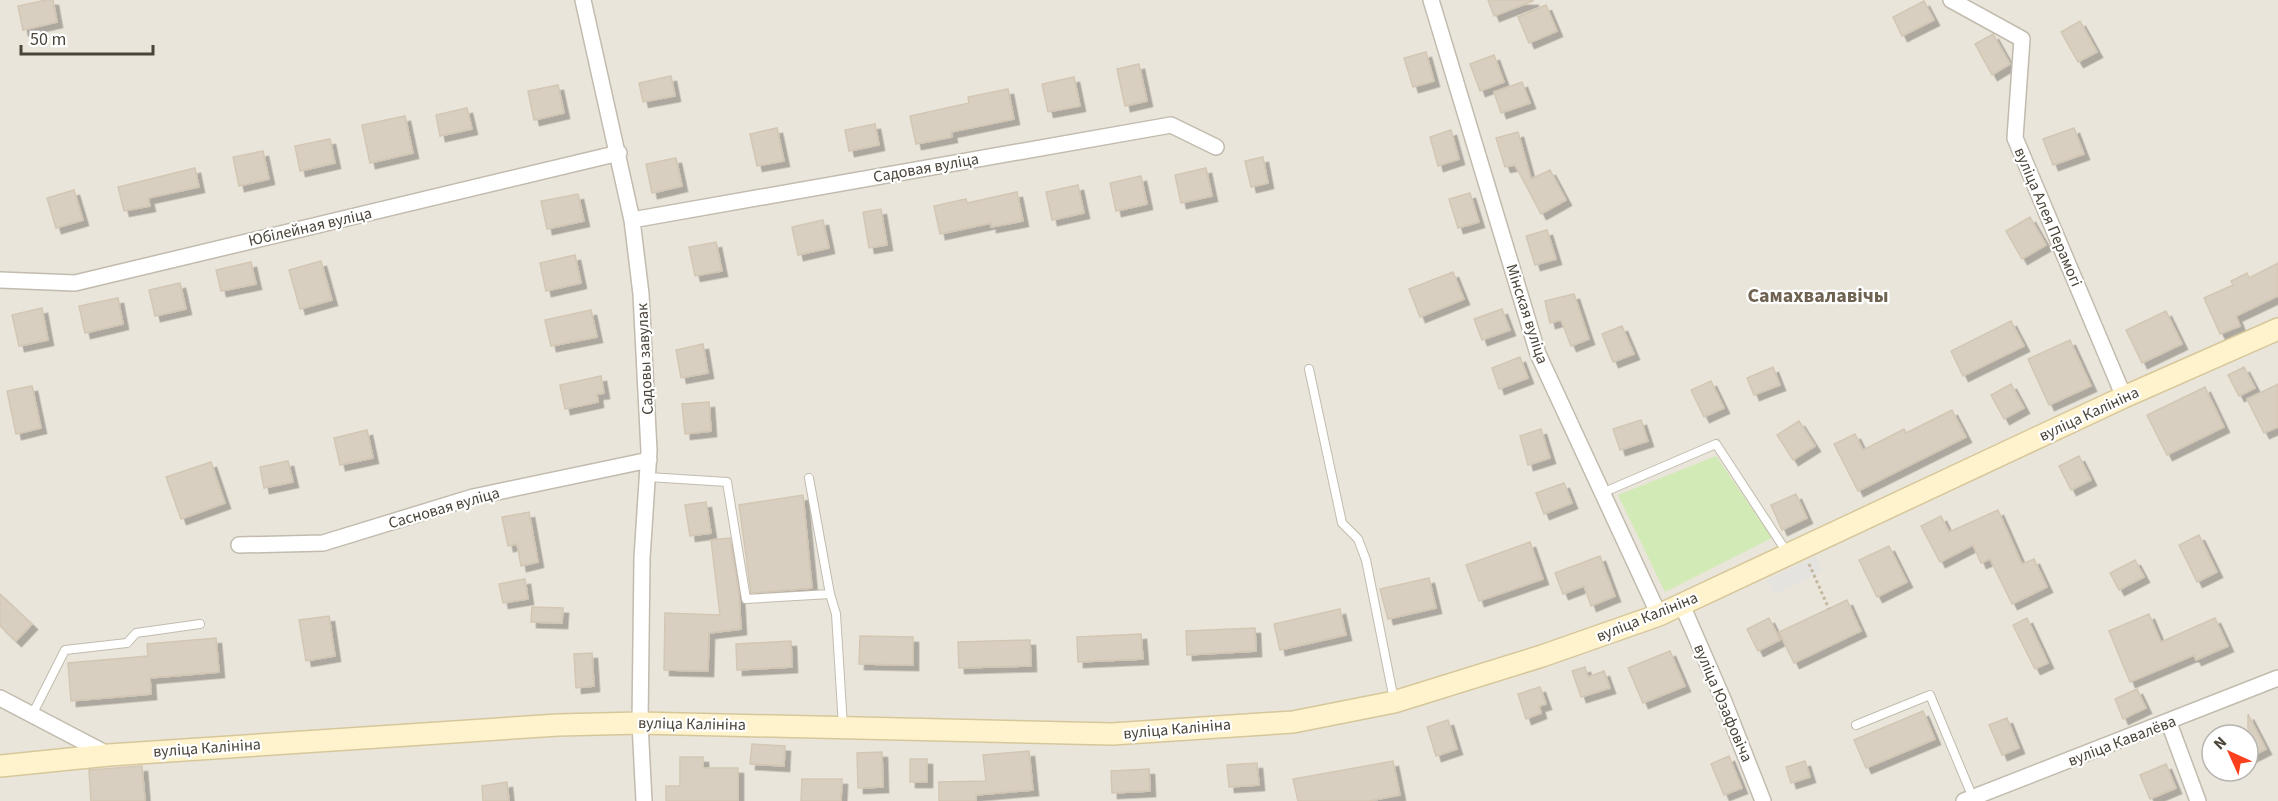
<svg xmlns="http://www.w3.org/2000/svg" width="2278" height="801" font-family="'Source Sans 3',sans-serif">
<defs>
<filter id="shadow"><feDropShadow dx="5.5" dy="5.5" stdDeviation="0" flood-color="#0004"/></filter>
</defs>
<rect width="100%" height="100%" fill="#f6f3ec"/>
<path fill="#eae5da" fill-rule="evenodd" d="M0,0h2278v801h-2278zM2212,735h36v36h-36z"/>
<path fill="#d2eab5" d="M1716,456l56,82 -107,54 -47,-97z"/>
<path fill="#e5e3e0" d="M1816,556l7,15 -49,24 -7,-15z"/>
<path fill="#d8cfc1" stroke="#d3c7b4" stroke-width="1.5" filter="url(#shadow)" d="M46,0h7l4,22 -34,8 -5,-24z
M1488,0h45v1l-39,15z
M1924,1l10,19 -32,16 -9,-19z
M1546,5l11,26 -28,12 -11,-26z
M2080,21l17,31 -19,10 -17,-30z
M1993,34l17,30 -18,11 -17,-31z
M1426,52l8,29 -21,6 -9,-29z
M1494,55l10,27 -24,9 -10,-27z
M1139,64l8,37 -22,5 -8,-37z
M671,76l4,20 -32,6 -4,-19z
M1074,77l6,29 -32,6 -6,-28z
M1522,82l8,21 -29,10 -7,-21z
M558,85l6,28 -30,7 -6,-29z
M1008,89l6,30 -63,13 1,5 -36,7 -6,-28 59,-13 -1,-6z
M467,108l5,21 -32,7 -4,-21z
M405,116l8,37 -43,10 -8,-38z
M875,124l4,21 -30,6 -4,-21z
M777,128l7,33 -27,5 -7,-32z
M2074,128l10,26 -31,11 -10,-26z
M1451,130l8,29 -21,7 -8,-29z
M1518,132l13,47 19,-9 16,30 -25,14 -26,-49 -10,2 -9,-29z
M330,139l5,24 -35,8 -5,-25z
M263,151l6,28 -30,7 -6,-29z
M1263,157l5,26 -17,4 -6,-26z
M676,158l6,28 -30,7 -6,-29z
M195,168l4,19 -51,11 2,8 -26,5 -6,-24z
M1206,168l6,28 -31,7 -6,-28z
M1141,176l6,28 -31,7 -6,-28z
M1078,185l6,28 -32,7 -6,-28z
M74,190l9,30 -27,8 -9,-30z
M1017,192l6,29 -32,6v-4l-51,11 -6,-28 32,-7 1,4z
M1470,193l9,29 -21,6 -9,-29z
M578,194l6,27 -37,8 -6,-28z
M881,209l6,36 -18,3 -6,-36z
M2030,217l16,28 -24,14 -16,-28z
M823,220l6,28 -31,7 -6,-28z
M1547,230l9,29 -21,6 -9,-29z
M716,242l6,29 -27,5 -6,-29z
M575,255l6,28 -35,8 -6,-28z
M321,261l11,39 -32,9 -11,-39z
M251,262l5,22 -35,7 -5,-21z
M2278,263v33l-42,20 4,10 -20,8 -16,-36 29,-13 -2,-4 16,-8 2,5z
M1453,272l11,27 -44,18 -11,-28z
M180,283l6,26 -31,7 -6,-26z
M1574,294l15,45 -18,7 -10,-26 -11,3 -5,-22z
M118,298l5,26 -38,9 -6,-27z
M42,308l6,32 -29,6 -7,-31z
M1502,309l8,21 -28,10 -8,-21z
M591,310l6,27 -46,9 -6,-26z
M2166,311l16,33 -40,19 -16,-33z
M2011,321l13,25 -61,30 -12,-25z
M1622,326l12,28 -21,8 -11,-28z
M2070,340l21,46 -42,19 -21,-46z
M703,344l5,29 -27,5 -5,-28z
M1520,357l8,21 -29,11 -7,-21z
M1773,367l7,18 -26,10 -7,-17z
M2244,367l11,21 -16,8 -11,-21z
M601,376l3,17 -7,1 1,8 -33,7 -5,-24z
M1711,381l13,27 -20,9 -13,-27z
M2011,384l13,24 -20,11 -13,-24z
M2278,384v43l-14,6 -17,-34z
M32,386l9,42 -25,6 -9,-43z
M2205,387l19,40 -57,28 -20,-40z
M709,402l2,29 -26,3 -3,-30z
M1952,410l14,27 -108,54 -24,-47 21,-10 8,16 41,-21 2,4z
M1641,420l7,21 -28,9 -7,-21z
M1799,421l16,25 -22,14 -16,-25z
M1541,429l9,29 -22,7 -8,-29z
M367,430l6,28 -33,7 -6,-27z
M2079,456l12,24 -20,10 -12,-24z
M288,461l5,21 -29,6 -4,-21z
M211,462l14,41 -44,16 -15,-42z
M1564,483l8,20 -28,11 -8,-21z
M1796,494l11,24 -25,12 -11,-25z
M803,495l9,93 -61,5 -12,-88z
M706,502l5,31 -21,3 -5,-31z
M1998,510l24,54 12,-5 13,28 -35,17 -22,-45 -9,4 -8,-18 -33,17 -19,-36 20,-10 8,16z
M529,512l9,50 -17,4 -4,-22 -9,2 -6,-29z
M2199,535l18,37 -20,10 -18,-37z
M730,538l9,56 2,35 -32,4 -1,38 -44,-1 1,-57 55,2 -9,-75z
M1530,542l13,37 -64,22 -13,-36z
M1889,546l18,36 -30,15 -18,-37z
M1600,556l15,40 -24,10 -7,-20 -21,8 -8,-21z
M2135,560l9,17 -25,13 -9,-17z
M1429,578l7,30 -48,11 -8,-30z
M525,579l3,20 -25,4 -4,-19z
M0,594l32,30 -16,17 -16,-15z
M1847,600l14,31 -67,32 -15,-31z
M532,607l31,1 -1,15 -31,-1z
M1340,609l6,26 -66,15 -6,-26z
M2149,614l12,28 54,-24 13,28 -32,14 -2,-5 -64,27 -21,-51z
M329,616l6,40 -29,5 -7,-41z
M1769,618l11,22 -22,11 -11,-22z
M2027,618l21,45 -13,6 -22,-44z
M1255,628l1,23 -69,4 -1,-24z
M1141,634l2,25 -65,3 -1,-25z
M860,636l53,1v28l-54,-1z
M216,638l3,34 -69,6 1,16 -80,7 -3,-38 80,-7 -1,-12z
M1030,640l1,26 -72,2 -1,-26z
M791,641l1,26 -55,3 -1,-26z
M1670,651l15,35 -42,17 -15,-35z
M592,653l2,33 -18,2 -2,-34z
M1585,667l3,10 16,-6 6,17 -29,9 -9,-26z
M1540,687l6,17 -7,2 2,7 -15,6 -8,-25z
M2137,689l9,19 -23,11 -8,-20z
M1923,711l12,28 -69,29 -12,-28z
M2248,714l18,35 -18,9z
M2007,718l12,30 -17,7 -13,-30z
M1448,720l9,29 -21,7 -9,-29z
M752,744l33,2 -1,20 -34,-2z
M1029,751l4,39 -57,5v6h-37v-19l47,-1 -3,-26z
M882,752l1,35 -25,1 -1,-35z
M1729,756l13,32 -18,7 -13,-31z
M680,757h23v11h35v33h-72v-15h14z
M910,759h17v23h-17z
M1393,761l7,34 -31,6h-71l-5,-22z
M1805,761l5,16 -19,6 -5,-16z
M1257,763l2,22 -30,2 -2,-22z
M2166,764l10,24 -26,11 -10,-24z
M142,766l3,35h-54l-2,-31z
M1149,769l1,22 -38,2 -1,-22z
M802,779h40l-1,22h-40z
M507,782l2,19h-26l-1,-15z"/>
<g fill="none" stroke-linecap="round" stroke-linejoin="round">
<defs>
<path id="lane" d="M1309,369l33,154 16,16 8,21 28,140
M648,477l79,5 19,117 84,-5
M809,478l21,116 6,20 7,112
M1602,493l114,-49 72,110
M32,715l33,-65 62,-7 9,-10 64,-9
M1856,725l74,-30 43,103"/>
<path id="street" d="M583,0l49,220 9,74 8,157 -7,107 -2,165 4,78
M1431,0l107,354 121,261
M1951,0l71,39 -7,99 109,259
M632,220l539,-95 45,22
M0,280l75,3 544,-130
M239,545l84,-2 150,-46 176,-37
M1682,605l41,94 40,102
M0,698l109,57
M2169,723l29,78
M1964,801l314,-123"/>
<path id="secondary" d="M0,766l109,-11 449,-30 82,-2 472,11 181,-12 101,-20 148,-46 117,-41 465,-218 154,-68"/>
</defs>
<use href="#lane" stroke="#c2bbae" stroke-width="10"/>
<use href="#street" stroke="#c2bbae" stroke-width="18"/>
<use href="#secondary" stroke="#d6c79b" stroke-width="24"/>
<path stroke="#c4b79f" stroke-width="3" stroke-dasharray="3 3" stroke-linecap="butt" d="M1809,564l20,45"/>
<use href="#lane" stroke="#fff" stroke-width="8"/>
<use href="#street" stroke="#fff" stroke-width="15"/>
<use href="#secondary" stroke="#fff3cd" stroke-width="21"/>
</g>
<g text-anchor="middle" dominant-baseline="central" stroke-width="4.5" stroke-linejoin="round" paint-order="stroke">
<g font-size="16" fill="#4b4439" stroke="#fff">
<text transform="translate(926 168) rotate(-10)">Садовая вуліца</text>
<text transform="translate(2048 217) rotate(67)">вуліца Алея Перамогі</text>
<text transform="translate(310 227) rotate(-13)">Юбілейная вуліца</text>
<text transform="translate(1527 314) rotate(72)">Мінская вуліца</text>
<text transform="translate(645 359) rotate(-93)">Садовы завулак</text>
<text transform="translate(2089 414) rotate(-25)">вуліца Калініна</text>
<text transform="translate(444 508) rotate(-16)">Сасновая вуліца</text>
<text transform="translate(1647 617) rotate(-22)">вуліца Калініна</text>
<text transform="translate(1723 703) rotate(67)">вуліца Юзафовіча</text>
<text transform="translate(692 724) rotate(1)">вуліца Калініна</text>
<text transform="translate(1177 729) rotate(-5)">вуліца Калініна</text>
<text transform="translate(2122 741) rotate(-21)">вуліца Кавалёва</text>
<text transform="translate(207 748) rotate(-4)">вуліца Калініна</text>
</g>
<g font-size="20" font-weight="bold" fill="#6e6250" stroke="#fff">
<text x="1818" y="296">Самахвалавічы</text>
</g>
</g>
<g transform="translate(2230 753) rotate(315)"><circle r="28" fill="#ffffff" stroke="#b7b4b0" stroke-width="1.5"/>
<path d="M0-4.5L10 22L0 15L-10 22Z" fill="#fc3f1d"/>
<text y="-9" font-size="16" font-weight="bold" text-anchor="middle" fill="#4b4439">N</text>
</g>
<path d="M21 45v9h132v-9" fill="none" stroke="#4b4439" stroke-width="3"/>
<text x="30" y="45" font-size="18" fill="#4b4439" stroke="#ffffff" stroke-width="4.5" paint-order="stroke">50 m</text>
</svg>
